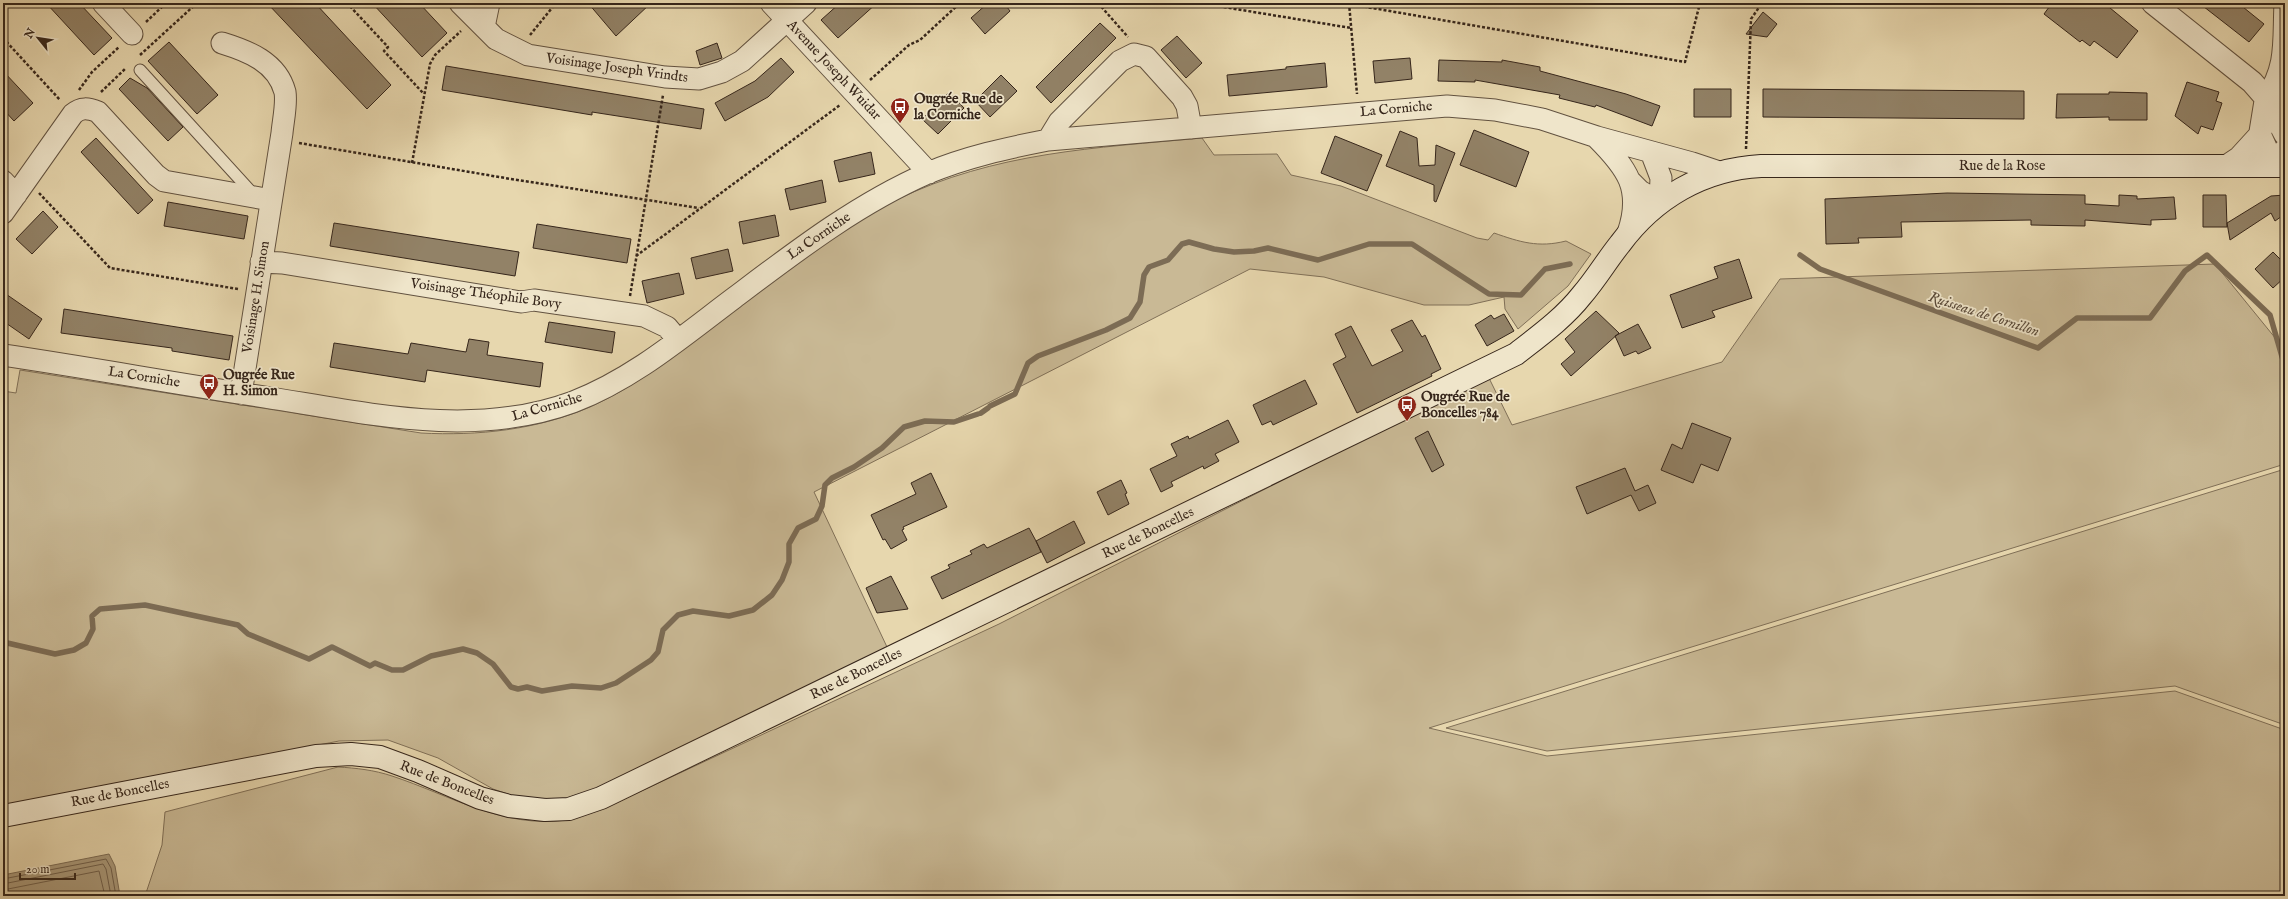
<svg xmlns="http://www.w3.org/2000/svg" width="2288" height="899" font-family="'IM FELL English',serif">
<rect width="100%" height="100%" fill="#e7d7ae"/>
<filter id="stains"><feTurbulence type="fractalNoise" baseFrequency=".005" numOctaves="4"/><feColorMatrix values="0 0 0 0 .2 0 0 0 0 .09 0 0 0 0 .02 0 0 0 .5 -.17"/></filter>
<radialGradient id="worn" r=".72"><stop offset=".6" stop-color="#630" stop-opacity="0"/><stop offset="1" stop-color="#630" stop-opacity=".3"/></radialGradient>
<path fill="#c9b995" stroke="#807058" d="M1202,138l12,17 63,-1 14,21 50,11 136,52 11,2 6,-7c26,9 44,15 72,8l25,13 -23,32 -50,43 -13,-20 -1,-12 -35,8h-45l-100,-28 -74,-8 -436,223 73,155 -285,140 -26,10 -20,3h-30l-33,-11 -55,-31 -50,-18 -49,1 -336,65v-415l13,2 4,-23 401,63c57,3 115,-3 169,-26 45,-20 83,-51 122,-80 27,-21 55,-41 83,-62 32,-24 65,-47 101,-65 99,-48 199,-52 306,-62z
M2215,264l70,86v114l-856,264 118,28 628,-65 110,39v166h-2140l17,-51 3,-33 173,-45c18,1 36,3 54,9 58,19 111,53 175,44 13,-2 28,-9 40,-13l392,-183 489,-248 24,49 210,-63 58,-83z
M2285,469v256l-110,-39 -628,65 -101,-23z"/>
<path fill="#ab9b7c" stroke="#7c6c55" d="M109,854l6,12 5,30h-117v-21z"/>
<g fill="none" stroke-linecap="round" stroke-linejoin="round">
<path stroke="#70604c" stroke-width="1" d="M3,879l103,-20 5,9 5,28
M3,884l100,-20 3,5 5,27
M3,890l96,-19 6,25"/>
<path stroke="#7c6c55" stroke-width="5.5" d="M1800,255l20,14 218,79 39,-30h73l35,-47 22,-16 63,60 15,52
M990,406l25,-12 13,-31 10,-7 68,-26 24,-12 10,-16 4,-27 5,-8 19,-7 14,-16 7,-2 25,7 20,3 20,-1 14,-3 50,12 51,-16h43l77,50 32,1 24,-26 25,-5
M981,413l7,-5
M3,642l52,12 19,-4 12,-7 7,-14 -1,-13 8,-7 45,-4 93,20 10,9 61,25 23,-12 38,19 5,-3 17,7h11l28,-14 32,-7 14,4 16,11 18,23 7,2 9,-2 15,4 30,-5 29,2 15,-5 35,-23 7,-8 5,-22 15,-15 15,-4 36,5 24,-6 19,-15 10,-15 7,-18v-18l9,-16 18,-9 6,-13 3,-21 7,-7 22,-11 28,-19 22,-21 21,-6 29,1 24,-8"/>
</g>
<path fill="#928267" stroke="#36261b" d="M46,3h33l33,35 -18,17z
M267,3h48l76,82 -24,24z
M372,3h47l28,30 -25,24z
M588,3h63l-35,33z
M840,3h37l-39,35 -17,-18z
M988,3h16l6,8 -25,23 -14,-16z
M2052,3h52l34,28 -21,27 -23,-17 -4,5 -8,-6 -2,2 -36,-28z
M2199,3h39l26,21 -15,18z
M1763,12l14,12 -10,13 -21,-3z
M1100,23l16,15 -65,65 -15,-16z
M1177,36l25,27 -16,15 -25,-28z
M169,42l49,53 -21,19 -49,-53z
M717,43l5,15 -22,7 -4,-14z
M781,58l13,14 -26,25 -43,24 -10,-18 40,-22z
M1410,58l2,21 -37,4 -2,-22z
M1439,60l63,2v-2l38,7v4l86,23 34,12 -8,20 -56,-21 -1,2 -36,-9 1,-3 -85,-15v2l-37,-1z
M1325,63l2,24 -98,9 -2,-21 59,-6v-2z
M446,66l258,43 -3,20 -109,-17v3l-150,-25z
M3,71l30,32 -19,18 -11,-12z
M1001,75l16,16 -27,26 -15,-16z
M130,78l17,10 36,39 -15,14 -49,-52z
M2187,82l32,10 -3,9 6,2 -9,27 -12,-4 -3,8 -23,-18z
M1694,89h37v28h-37z
M1763,89l261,2v28l-261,-2z
M949,92l15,16 -26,26 -16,-15z
M2109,92l38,1v27h-38v-3l-53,1 1,-24h52z
M1474,130l55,22 -13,35 -56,-22z
M1400,131l17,7 2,28 16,-1 1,-20 19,8 -19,49 -2,-1v-16l-48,-19z
M1335,136l47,19 -15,36 -46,-18z
M96,138l57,62 -15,14 -57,-62z
M871,152l4,22 -36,8 -5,-21z
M822,180l4,22 -36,8 -5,-21z
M1947,193l138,2v9l34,2v-11l18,1v3l37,-2 2,22 -25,1v5l-66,-5v6l-54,-1v-5l-130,2 1,15 -44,1 1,5 -33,1 -1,-45z
M2203,195h23l1,32h-24z
M2285,195v19l-10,7 -4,-8 -41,27 -3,-17 44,-27z
M168,202l80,14 -4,23 -80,-13z
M43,211l15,16 -26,27 -16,-15z
M775,215l4,21 -36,8 -4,-22z
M334,223l185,29 -4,24 -185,-30z
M537,224l94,15 -4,24 -94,-15z
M728,249l5,22 -37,8 -5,-21z
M2273,252l12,12v13l-12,11 -18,-19z
M1739,259l13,39 -40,13 3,6 -33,11 -12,-33 48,-17 -4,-11z
M679,273l5,21 -37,9 -5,-22z
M3,292l39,27 -13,20 -26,-18z
M64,309l169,27 -4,24 -57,-9v-3l-111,-15z
M1596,311l23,22 -48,43 -10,-12 14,-12 -10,-13z
M1504,314l10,17 -27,15 -12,-21 16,-10 3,4z
M1412,320l10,17 3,-2 16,34 -10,5 1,2 -75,37 -24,-49 13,-7 -11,-23 16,-8 21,40 31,-15 -12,-21z
M549,322l66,10 -3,21 -67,-11z
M1638,324l13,24 -13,6 -2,-3 -12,5 -9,-20z
M469,339l20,3 -2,13 56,8 -3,24 -113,-17 -2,12 -95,-15 4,-24 74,11 3,-11 55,9z
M1305,380l12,24 -44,21 -2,-4 -9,4 -9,-20z
M1228,420l11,22 -24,12 4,7 -15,8 -1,-3 -32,16 2,4 -12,6 -11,-23 27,-13 -6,-12 17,-8 1,3z
M1692,423l39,15 -13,33 -17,-7 -8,19 -32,-13 11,-26 10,5z
M1428,431l16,34 -12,7 -17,-34z
M1625,468l10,23 13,-6 8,18 -17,8 -8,-16 -44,19 -11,-27z
M931,473l16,34 -44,20 1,2 -2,1 5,10 -16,9 -6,-10 -2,1 -12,-25 45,-21 -5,-11z
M1121,480l6,13 -2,1 4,10 -21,11 -11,-23z
M1074,521l11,22 -38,20 -11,-22 5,11 -99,47 -11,-22 19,-9 -2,-3 24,-11 -2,-3 14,-7 3,4 42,-20 7,13z
M891,576l17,33 -31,4 -11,-25z"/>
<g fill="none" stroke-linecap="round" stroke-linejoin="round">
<defs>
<path id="service" d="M140,70l115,126"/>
<path id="minor" d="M103,3l29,31
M460,3l36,36 32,16 137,22 34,2 23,-7 20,-11 64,-58
M771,3l158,170
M2285,3c-2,37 3,63 -19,95l19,5
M484,27l5,-24
M222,43c26,8 55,19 63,49 2,12 -2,29 -3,41l-41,261
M1597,138c30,30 46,51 31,95
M1048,140l11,-18 61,-61 14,-7 12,3 36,40 5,9 4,22
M3,181l13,14
M1631,182l9,9 20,11 1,-24 -10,-26
M3,213l70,-99c8,-7 15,-6 25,-2l58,63 8,6 107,19
M261,262l21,1 239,39 13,-2 110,16 23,11 11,13
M3,355c88,13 175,29 262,42 101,16 208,42 308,5 60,-23 109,-65 161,-104 61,-46 123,-94 194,-125 38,-16 79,-25 120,-33l399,-34 48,4 47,9 55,18 95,26 27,9"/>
<path id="tertiary" d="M2153,3l99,79 14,16 19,36
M2266,98l-6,37 14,31 11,-16
M2227,166l12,-8 21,-23"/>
<path id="secondary" d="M3,816l313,-60 35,-2 29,3 38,14 62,27 29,8 36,4 24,-1 32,-11 915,-444c23,-18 48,-36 66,-59 14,-16 25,-35 38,-51 34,-46 83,-75 141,-78h524"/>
</defs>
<use href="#service" stroke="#625240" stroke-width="13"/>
<use href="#minor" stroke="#625240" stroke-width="23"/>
<use href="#tertiary" stroke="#625240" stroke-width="24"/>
<use href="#secondary" stroke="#36261b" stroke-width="24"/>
<path stroke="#36261b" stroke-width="2.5" stroke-dasharray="3 2" stroke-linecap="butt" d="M340,3l3,4 4,-4 41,44 -4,4 39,42
M1098,3l30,34
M1199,3l152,25
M1349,3l8,91
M1349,4l336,58 15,-59
M146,22l20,-19
M530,35l26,-32
M3,38l57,62
M140,55l57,-52
M870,80l39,-35 11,-5 40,-37
M79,90l13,-18 27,-25
M101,92l25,-24
M299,143l212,36 188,29
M1746,149l5,-130 11,-16
M412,163l18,-99 5,-9 26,-24
M39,193l71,75 128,21
M636,256l204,-151
M630,296l33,-201"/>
<use href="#service" stroke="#efe5ca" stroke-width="11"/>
<use href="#minor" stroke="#efe5ca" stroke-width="21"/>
<use href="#tertiary" stroke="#efe5ca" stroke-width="22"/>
<use href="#secondary" stroke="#efe5ca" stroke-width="22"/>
</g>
<defs>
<symbol id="bus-pin" viewBox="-11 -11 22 30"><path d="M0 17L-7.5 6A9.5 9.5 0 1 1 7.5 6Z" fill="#8f2418" stroke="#efe5ca"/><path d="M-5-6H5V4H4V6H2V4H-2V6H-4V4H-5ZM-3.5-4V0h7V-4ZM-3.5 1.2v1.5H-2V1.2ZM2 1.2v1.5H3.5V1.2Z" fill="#fff"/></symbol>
</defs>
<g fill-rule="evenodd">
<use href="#bus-pin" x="889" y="96" width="22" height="30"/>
<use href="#bus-pin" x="198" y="372" width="22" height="30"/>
<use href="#bus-pin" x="1396" y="394" width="22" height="30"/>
</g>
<g text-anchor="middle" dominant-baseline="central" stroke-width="3.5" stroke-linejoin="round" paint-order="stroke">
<g font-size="14" fill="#36261b" stroke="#efe5ca">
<text transform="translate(617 68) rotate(8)">Voisinage Joseph Vrindts</text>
<text transform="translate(834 70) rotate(47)">Avenue Joseph Wuidar</text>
<text transform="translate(1396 109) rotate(-5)">La Corniche</text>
<text x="2002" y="166">Rue de la Rose</text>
<text transform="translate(819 236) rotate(-34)">La Corniche</text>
<text transform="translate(486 294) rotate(8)">Voisinage Théophile Bovy</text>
<text transform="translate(256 297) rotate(-81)">Voisinage H. Simon</text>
<text transform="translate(144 377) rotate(9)">La Corniche</text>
<text transform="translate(547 407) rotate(-16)">La Corniche</text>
<text transform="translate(1148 533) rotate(-26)">Rue de Boncelles</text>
<text transform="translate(856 674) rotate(-26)">Rue de Boncelles</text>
<text transform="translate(447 783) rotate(21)">Rue de Boncelles</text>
<text transform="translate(120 793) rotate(-11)">Rue de Boncelles</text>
</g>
<g font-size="14" font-weight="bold" fill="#36261b" stroke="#efe5ca" text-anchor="start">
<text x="914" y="99">Ougrée Rue de<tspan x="914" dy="16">la Corniche</tspan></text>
<text x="223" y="375">Ougrée Rue<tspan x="223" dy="16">H. Simon</tspan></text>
<text x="1421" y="397">Ougrée Rue de<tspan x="1421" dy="16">Boncelles 784</tspan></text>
</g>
<g font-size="15" font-style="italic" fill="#594938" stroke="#efe5ca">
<text transform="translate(1984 314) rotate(18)">Ruisseau de Cornillon</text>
</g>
</g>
<rect width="2288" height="899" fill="none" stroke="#e7d7ae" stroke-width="16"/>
<rect x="4" y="4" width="2280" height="891" fill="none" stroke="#36261b" stroke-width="2"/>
<rect x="8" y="8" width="2272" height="883" fill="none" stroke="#36261b"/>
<g transform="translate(38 38) rotate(300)" stroke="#efe5ca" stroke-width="3" paint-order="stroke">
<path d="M0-3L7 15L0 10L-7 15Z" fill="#36261b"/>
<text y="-6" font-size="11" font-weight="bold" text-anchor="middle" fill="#36261b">N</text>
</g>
<path d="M20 873v6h55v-6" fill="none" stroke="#36261b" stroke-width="2"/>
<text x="26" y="873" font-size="12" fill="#36261b" stroke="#efe5ca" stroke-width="3" paint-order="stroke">20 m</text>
<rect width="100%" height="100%" filter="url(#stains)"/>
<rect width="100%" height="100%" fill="url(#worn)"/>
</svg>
